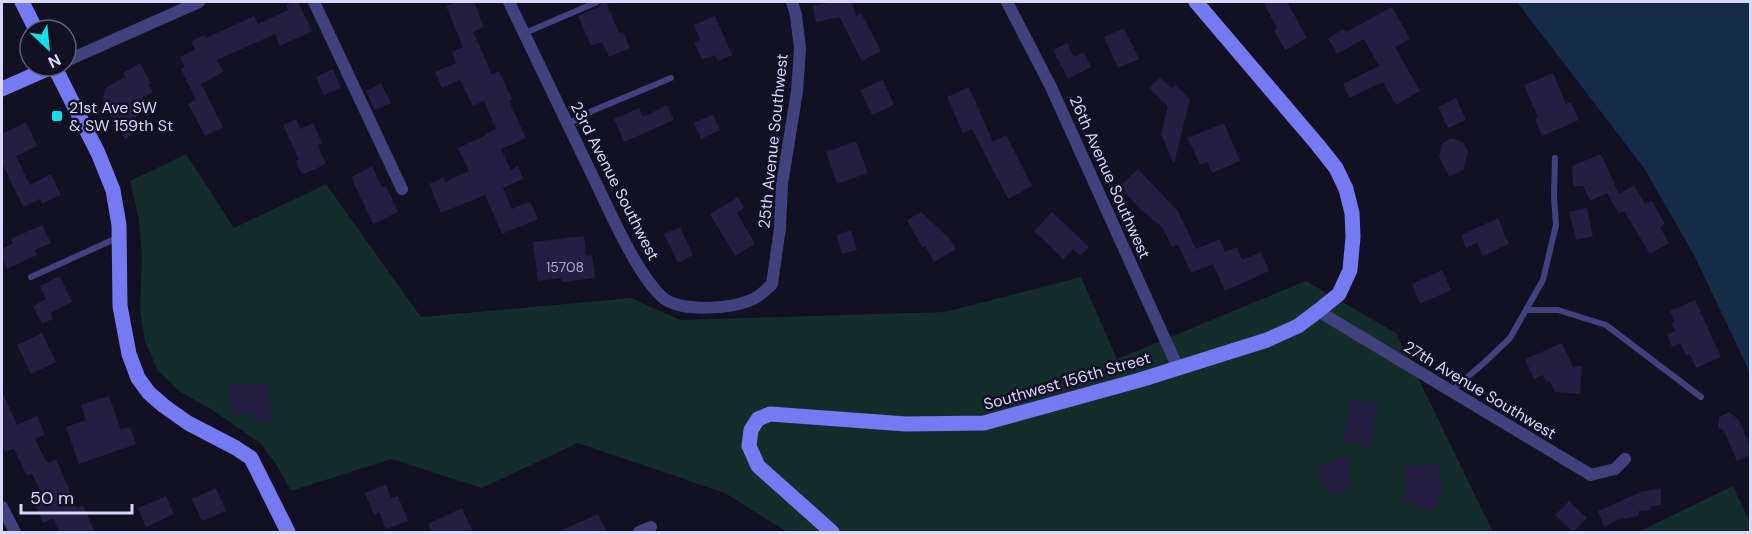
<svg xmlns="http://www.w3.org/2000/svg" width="1752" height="534" font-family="'DM Sans',sans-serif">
<rect width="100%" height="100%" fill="#121023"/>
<path fill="#142c2a" d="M186,154l48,74 92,-44 95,133 210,-19 49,22 265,-8 136,-35 36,82 189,-78 90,52 97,199h-706l-62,-39 -147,-50 -96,45 -91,-29 -100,32 -15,-27 -16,-21 -49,-34 -31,-17 -22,-21 -13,-30 -5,-32 2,-53 -3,-36 -9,-39z
M1733,486l17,36v10h-112z"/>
<path fill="#152b48" d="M1517,2h233v371l-56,-118 -50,-87z"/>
<path fill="#231e42" d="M293,2h5l14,29 -32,15 -5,-12 -58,26 6,12 -22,12 22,43 -18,9 -17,-32 8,-4 -15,-31 4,-2 -5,-10 15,-8 -4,-7 13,-7 2,3 48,-22 4,8 30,-14 -2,-5z
M457,2h17l10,25 -11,5 19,42 7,-3 13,28 -3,2 17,37 -25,11 10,21 7,-4 5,13 -20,9 9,21 18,-8 8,18 -36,15 -17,-39 -44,18 -12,-29 15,-7 1,5 24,-11 -11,-23 28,-13v-1l10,-5 -12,-28 -11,5 -13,-26 -18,8 -7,-16 21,-9 -4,-11 11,-5 -17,-41z
M602,2h4l13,31 4,-1 7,16 -21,9 -7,-15 -11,4 -13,-30 21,-9z
M833,2h19l4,14 5,-3 20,38 -19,10 -22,-44 -24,5 -3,-16z
M1263,2h24l20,36 -22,12 -11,-20 3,-2z
M1392,7l18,32 -15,8 25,44 -24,14 -13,-23 -33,16 -7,-14 36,-18 -15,-27 -27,15 -9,-16 16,-9 2,3z
M715,16l17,39 -14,6 -3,-6 -13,5 -8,-18 6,-2 -6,-15z
M1124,28l15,31 -21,9 -14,-31z
M1067,43l7,14 10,-5 7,15 -23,12 -15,-29z
M140,63l11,20 -3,1 5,8 -11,6 3,6 -8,5 3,6 -6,4 6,11 -15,9 -22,-39 2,-12 20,-11 -2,-4z
M333,69l8,19 -17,7 -8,-18z
M1553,73l13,31 5,-2 8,18 -37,16 -7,-18 3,-1 -14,-32z
M1160,77l12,11 3,-3 15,14 -16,65 -13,-30 7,-28 -19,-18z
M883,80l11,25 -22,10 -12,-25z
M381,83l10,20 -16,7 -9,-19z
M969,87l24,55 13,-7 26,51 -24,13 -36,-70 -9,4 -16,-36z
M1456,98l10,22 -18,8 -10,-21z
M667,105l7,15 -50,22 -10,-23 25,-11 4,9z
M713,114l7,16 -19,9 -7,-16z
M296,119l4,10 13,-6 9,20 -5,2 9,19 -24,11 -6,-14 3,-1 -16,-35z
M26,122l11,24 -21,10 14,29 21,-11 10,21 -19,9 -2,-5 -17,8 -21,-44v-29z
M1224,123l16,38 -28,12 -5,-11 -7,3 -12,-27z
M1452,138l11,4 5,10 -4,14 1,3 -16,8 -10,-21 4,-13z
M856,141l12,32 -31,11 -11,-32z
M1601,154l18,40 15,-9 11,19 7,-3 13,23 -5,3 9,16 -19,11 -26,-43 -5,3 -12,-21 -17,8 -7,-15h-10l-1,-20z
M372,166l10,22 4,-2 12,26 -25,12 -22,-47z
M1138,169l40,42 18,38 24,-10 5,13 12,-5 5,13 19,-8 8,19 -44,20 -12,-27 -22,9 -13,-29 -6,3 -10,-20 -22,-18 -21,-22z
M738,197l6,11 -7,5 18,31 -20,12 -25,-42z
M1587,208l6,28 -17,4 -7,-28z
M921,212l29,27 6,10 -22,13 -9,-16 -3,1 -15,-27z
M1052,212l37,35 -9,9 -7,-7 -10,10 -29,-28z
M1498,218l11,26 -26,12 -6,-13 -11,5 -5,-13z
M42,225l9,18 -16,7 2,5 -30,14 -5,-11v-9l11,-6 -2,-4z
M680,227l13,28 -15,8 -14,-29z
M851,230l6,20 -15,4 -6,-19z
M584,236l2,20 6,-1 3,23 -33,4 -1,-4 -23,3 -5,-39z
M1442,270l9,20 -31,14 -8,-20z
M60,276l12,26 -22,11 3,6 -11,5 -9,-18 13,-7 -6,-13z
M1695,300l26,57 -25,11 -7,-15 -3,2 -6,-12 -8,4 -5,-12 8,-4 -3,-8 3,-1 -5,-11z
M42,333l14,29 -25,12 -14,-29z
M1562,343l11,24 9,-1 -2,28 -25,-2 -5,-11 -4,1 -3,-7 -9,4 -9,-20z
M269,383l3,39 -18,1 -1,-10 -22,1 -2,-29z
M2,391l15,34 20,-9 8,19 -10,4 12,24 9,-4 21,49 6,-3 12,27h-36l-6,-14 -10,5 -9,-20 10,-5 -12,-25 -5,3 -13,-27 -9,3 -3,-8z
M109,396l12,34 9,-3 6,17 -57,20 -13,-37 20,-7 -5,-15z
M1352,398l27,6 -10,43 -27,-7z
M1729,412l10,8 11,26v9l-13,6 -13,-30 -6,-4 1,-10z
M1346,456l6,19 -4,1 4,12 -21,8 -5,-12 -2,1 -6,-18z
M1440,464l3,33h-6l1,11 -21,1v-6l-12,1 -2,-38z
M386,485l5,13 7,-2 10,25 -22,8 -7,-17 -5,3 -9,-22z
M216,488l10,23 -24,10 -10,-22z
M1661,488v17l-10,1v4l-12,1v5l-19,3 -16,8 -6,-16 43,-19z
M166,496l8,18 -28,13 -8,-19z
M1569,501l18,17 -14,14 -18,-17z
M462,508l11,24h-41l-4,-8z
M598,514l9,18h-50z"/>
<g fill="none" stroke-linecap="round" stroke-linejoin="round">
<path stroke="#40417d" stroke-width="6" d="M525,33l72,-31
M568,124l24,-13 79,-33
M31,277l88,-40
M1526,310h32l48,15 95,72
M1451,391l34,-29 25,-24 33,-58 13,-55 -2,-28 1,-39"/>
<path stroke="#40417d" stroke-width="12" d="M314,2l88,187
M509,2c29,60 58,120 87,181 16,33 40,89 66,114 18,16 72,12 93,1 6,-3 12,-9 17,-14l8,-56 2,-44 15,-93 3,-42 -4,-34 -4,-13
M1007,2l44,85 127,281
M66,61l133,-59
M1318,311l273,164 24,-6 10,-10
M2,507l13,25
M639,532l12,-5"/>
<path stroke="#767af2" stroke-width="15" d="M22,2l14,28
M54,66l44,87 15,37 6,35 1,81 9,48 9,24 11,15 15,13 24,17 48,25 15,10 37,74
M2,89l52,-23
M832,532l-74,-66 -9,-20 2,-16 7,-11 12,-5 136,10 78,-1 156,-43 127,-40 31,-14 20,-15 21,-17 11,-24 3,-33 -1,-24 -6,-24 -10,-21 -19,-24 -121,-142"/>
</g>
<rect fill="#16dee7" stroke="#121023" stroke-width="2" x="51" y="110" width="12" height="12" rx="3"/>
<g text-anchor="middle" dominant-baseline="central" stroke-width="5" stroke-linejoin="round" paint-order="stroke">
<g font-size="14" fill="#aba8cd">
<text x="565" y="267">15708</text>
</g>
<g font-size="16" fill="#d8d6fb" stroke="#121023" text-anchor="start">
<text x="69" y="107">21st Ave SW<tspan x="69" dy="18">&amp; SW 159th St</tspan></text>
</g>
<g font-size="16" fill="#d8d6fb" stroke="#121023">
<text transform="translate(773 141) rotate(-84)">25th Avenue Southwest</text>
<text transform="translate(1110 177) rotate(66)">26th Avenue Southwest</text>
<text transform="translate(615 181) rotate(63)">23rd Avenue Southwest</text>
<text transform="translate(1067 381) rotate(-16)">Southwest 156th Street</text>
<text transform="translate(1480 390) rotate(31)">27th Avenue Southwest</text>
</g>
</g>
<rect width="1752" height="534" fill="none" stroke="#d8d6fb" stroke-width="6"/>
<g transform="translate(48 48) rotate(154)"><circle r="28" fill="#121023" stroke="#615f79" stroke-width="1.5"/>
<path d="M0-4.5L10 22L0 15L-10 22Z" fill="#16dee7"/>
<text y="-9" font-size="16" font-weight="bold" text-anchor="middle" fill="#d8d6fb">N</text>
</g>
<path d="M21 504v9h111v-9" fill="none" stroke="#d8d6fb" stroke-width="3"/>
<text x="30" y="504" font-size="18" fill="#d8d6fb" stroke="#121023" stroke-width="4.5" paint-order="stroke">50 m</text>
</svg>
